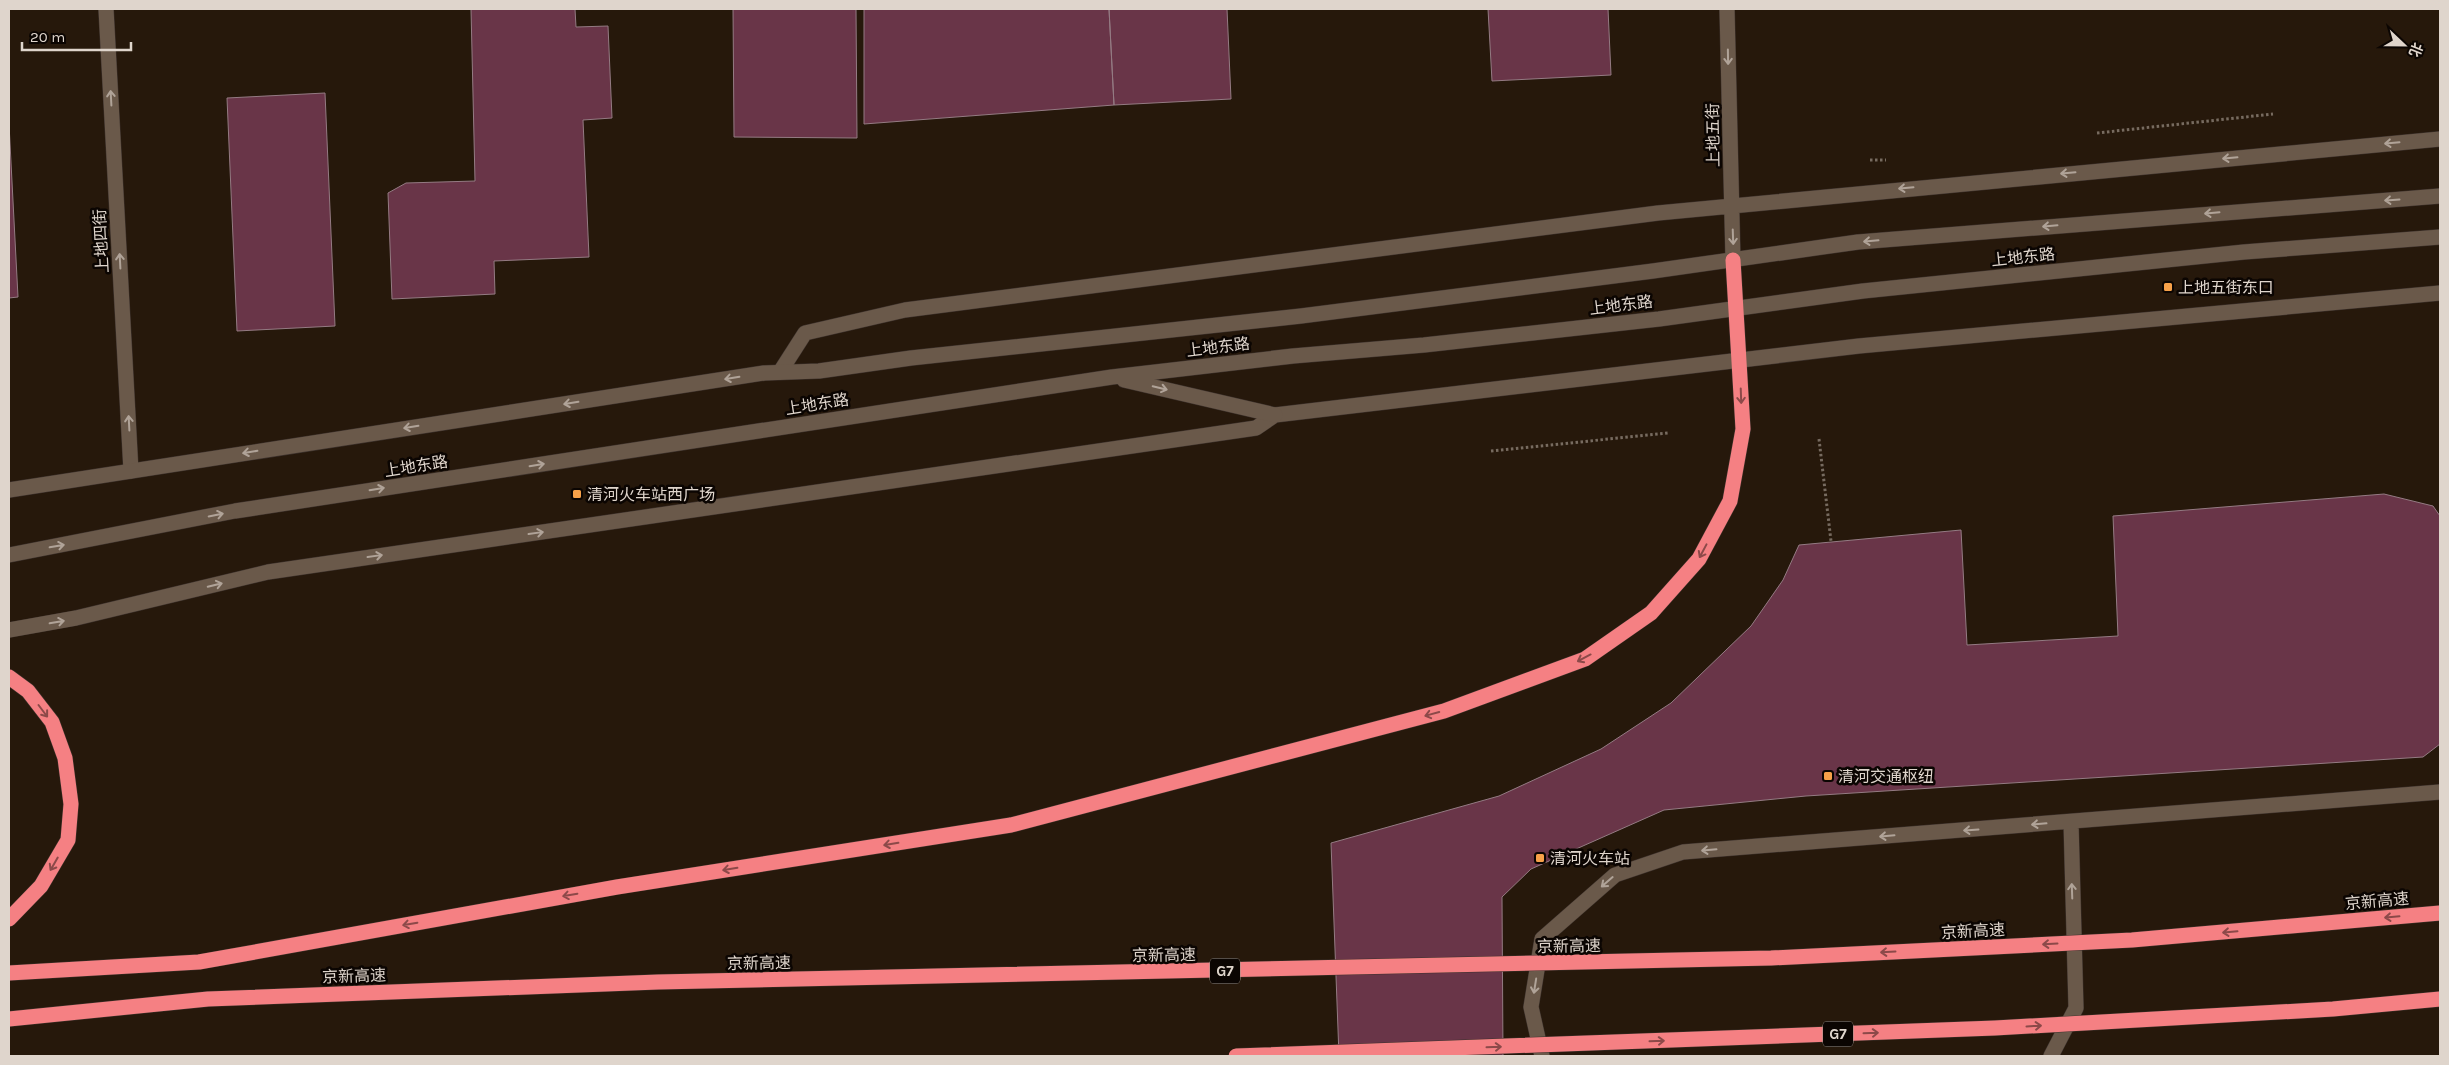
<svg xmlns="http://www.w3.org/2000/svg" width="2449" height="1065" font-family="Karla,'Noto Sans SC',sans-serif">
<rect width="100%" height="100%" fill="#26180b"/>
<path fill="#693548" stroke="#947b83" d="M471,9h104l1,18 32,-1 4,92 -29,2 6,137 -95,4 1,33 -103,5 -4,-106 18,-10 69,-2z
M733,9h123l1,129 -123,-1z
M864,9h245l5,96 -250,19z
M1109,9h118l4,90 -117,6z
M1488,9h120l3,66 -119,6z
M325,93l10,233 -98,5 -10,-233z
M9,124l9,173 -9,1z
M2384,494l49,12 7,10v228l-17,13 -617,39 -142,14 -133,59 -29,28 1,159h-164l-8,-213 168,-47 102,-47 70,-46 80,-77 32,-46 16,-35 162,-15 6,115 151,-9 -5,-120z"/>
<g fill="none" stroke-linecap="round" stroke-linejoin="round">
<defs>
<path id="lane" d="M1542,1056l-11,-49 11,-68 73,-64 68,-23 757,-60
M2051,1056l25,-48 -5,-186"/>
<path id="street" d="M106,9l25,462
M1727,9l6,251
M780,372l25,-39 100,-23 753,-97 782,-74
M9,630l67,-12 192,-46 988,-144 19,-13 584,-69 581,-53"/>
<path id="secondary" d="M1124,380l151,35
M9,490l755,-117 55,-2 92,-13 390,-42 352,-45 205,-29 582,-46
M9,555l226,-44 877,-134 181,-21 131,-11 235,-26 204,-28 381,-39 196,-15"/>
<path id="highway" d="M9,677l19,14 24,31 13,36 6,46 -3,36 -27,46 -32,33
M9,973l190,-11 418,-75 394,-62 433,-114 141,-52 66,-46 48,-54 31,-58 13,-72 -10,-169"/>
</defs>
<use href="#lane" stroke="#3d322d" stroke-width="16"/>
<use href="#street" stroke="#3d322d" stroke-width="16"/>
<use href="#secondary" stroke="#3d322d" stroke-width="16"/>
<use href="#highway" stroke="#3d322d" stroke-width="16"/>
<path stroke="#776b60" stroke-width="3" stroke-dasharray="2.5 2.5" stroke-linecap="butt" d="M2097,133l176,-19
M1870,160h16
M1819,439l12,102
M1491,451l177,-18"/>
<use href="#lane" stroke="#6a594a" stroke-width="15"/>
<use href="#street" stroke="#6a594a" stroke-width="15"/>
<use href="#secondary" stroke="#6a594a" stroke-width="15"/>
<use href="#highway" stroke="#f58083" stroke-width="15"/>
<defs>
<path id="highway-bridge" d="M9,1019l199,-20 450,-17 1113,-24 361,-18 308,-27
M1236,1056l759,-28 338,-19 107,-10"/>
</defs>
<use href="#highway-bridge" stroke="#3d322d" stroke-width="16" stroke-linecap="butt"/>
<use href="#highway-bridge" stroke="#f58083" stroke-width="15"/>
</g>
<defs><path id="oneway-shaft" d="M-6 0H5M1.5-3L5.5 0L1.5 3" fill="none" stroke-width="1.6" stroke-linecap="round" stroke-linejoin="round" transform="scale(1.25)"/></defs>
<g stroke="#b0a398">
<use href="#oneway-shaft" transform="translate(1728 57) rotate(89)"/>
<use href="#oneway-shaft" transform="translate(111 98) rotate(-93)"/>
<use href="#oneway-shaft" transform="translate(2392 143) rotate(175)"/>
<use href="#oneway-shaft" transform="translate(2230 158) rotate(175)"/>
<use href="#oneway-shaft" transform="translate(2068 173) rotate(175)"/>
<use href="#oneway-shaft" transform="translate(1906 188) rotate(175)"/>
<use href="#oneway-shaft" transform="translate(2392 200) rotate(176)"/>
<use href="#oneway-shaft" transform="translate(2212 213) rotate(175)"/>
<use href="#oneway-shaft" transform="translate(2050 226) rotate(175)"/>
<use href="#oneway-shaft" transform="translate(1733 237) rotate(88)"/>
<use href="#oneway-shaft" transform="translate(1871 241) rotate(175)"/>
<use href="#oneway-shaft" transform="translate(120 261) rotate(-93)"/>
<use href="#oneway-shaft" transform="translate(732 378) rotate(171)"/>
<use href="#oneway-shaft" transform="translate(1160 388) rotate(13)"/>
<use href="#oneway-shaft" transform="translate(571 403) rotate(171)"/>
<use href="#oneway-shaft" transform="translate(129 423) rotate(-93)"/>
<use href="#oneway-shaft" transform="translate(411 427) rotate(171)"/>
<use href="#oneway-shaft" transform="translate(250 452) rotate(171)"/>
<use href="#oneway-shaft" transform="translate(537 465) rotate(-9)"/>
<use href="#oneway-shaft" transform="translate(377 489) rotate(-9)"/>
<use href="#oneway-shaft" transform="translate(216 515) rotate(-11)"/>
<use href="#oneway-shaft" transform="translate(536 533) rotate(-8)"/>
<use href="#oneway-shaft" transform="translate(57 546) rotate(-10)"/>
<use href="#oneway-shaft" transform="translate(375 556) rotate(-8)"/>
<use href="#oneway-shaft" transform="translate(215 585) rotate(-14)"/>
<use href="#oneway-shaft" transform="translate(57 622) rotate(-10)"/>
<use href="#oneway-shaft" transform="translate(2039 824) rotate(175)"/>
<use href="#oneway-shaft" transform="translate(1971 830) rotate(176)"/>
<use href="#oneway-shaft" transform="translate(1887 836) rotate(175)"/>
<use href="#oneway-shaft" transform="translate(1709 850) rotate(175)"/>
<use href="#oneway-shaft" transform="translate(1607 882) rotate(139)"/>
<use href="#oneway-shaft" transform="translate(2072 891) rotate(-92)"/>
<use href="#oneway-shaft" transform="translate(1535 986) rotate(99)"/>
</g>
<g stroke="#8c4949">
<use href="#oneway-shaft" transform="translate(1741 396) rotate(88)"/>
<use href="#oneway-shaft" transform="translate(1703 551) rotate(118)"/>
<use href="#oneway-shaft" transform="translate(1584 658) rotate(152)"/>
<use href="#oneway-shaft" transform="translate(43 711) rotate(53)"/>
<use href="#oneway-shaft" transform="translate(1432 714) rotate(165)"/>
<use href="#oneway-shaft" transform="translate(891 844) rotate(171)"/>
<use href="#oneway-shaft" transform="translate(54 864) rotate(120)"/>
<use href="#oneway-shaft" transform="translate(730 869) rotate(171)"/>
<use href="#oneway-shaft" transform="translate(570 895) rotate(170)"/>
<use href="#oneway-shaft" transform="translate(2392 917) rotate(175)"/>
<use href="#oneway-shaft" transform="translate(410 924) rotate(170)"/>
<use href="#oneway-shaft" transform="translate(2230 932) rotate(175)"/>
<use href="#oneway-shaft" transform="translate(2050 944) rotate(177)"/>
<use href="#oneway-shaft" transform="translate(1888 952) rotate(177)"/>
<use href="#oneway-shaft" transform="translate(2034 1026) rotate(-3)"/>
<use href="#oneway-shaft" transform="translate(1871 1033) rotate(-2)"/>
<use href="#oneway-shaft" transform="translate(1657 1041) rotate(-2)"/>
<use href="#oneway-shaft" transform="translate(1494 1047) rotate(-2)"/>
</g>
<g fill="#f7a149" stroke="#0b0502" stroke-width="2">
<rect x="2163" y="282" width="10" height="10" rx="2.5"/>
<rect x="572" y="489" width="10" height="10" rx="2.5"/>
<rect x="1823" y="771" width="10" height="10" rx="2.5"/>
<rect x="1535" y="853" width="10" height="10" rx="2.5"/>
</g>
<g text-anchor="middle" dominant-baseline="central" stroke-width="5" stroke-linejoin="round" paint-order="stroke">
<g fill="#0b0502" stroke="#9f978f" stroke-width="1">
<rect x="1210" y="958.5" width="30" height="25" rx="4"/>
<rect x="1823" y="1021.5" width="30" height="25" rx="4"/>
</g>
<g font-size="15" font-weight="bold" fill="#dfd5cc">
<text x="1225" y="971">G7</text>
<text x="1838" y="1034">G7</text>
</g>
<g font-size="16" fill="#dfd5cc" stroke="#0b0502">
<text transform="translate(1713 135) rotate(-91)">上地五街</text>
<text transform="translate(101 241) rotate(-93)">上地四街</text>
<text transform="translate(2023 257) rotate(-6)">上地东路</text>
<text transform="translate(1621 305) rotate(-7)">上地东路</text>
<text transform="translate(1218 347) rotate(-7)">上地东路</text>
<text transform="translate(817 404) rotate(-9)">上地东路</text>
<text transform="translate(416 466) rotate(-9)">上地东路</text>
<text transform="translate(2377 901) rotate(-5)">京新高速</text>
<text transform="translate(1973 931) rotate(-3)">京新高速</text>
<text transform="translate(1569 946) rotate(-1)">京新高速</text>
<text transform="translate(1164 955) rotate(-1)">京新高速</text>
<text transform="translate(759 963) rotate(-1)">京新高速</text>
<text transform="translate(354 976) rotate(-2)">京新高速</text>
</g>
<g font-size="16" fill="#dfd5cc" stroke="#0b0502" text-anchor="start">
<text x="2178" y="287">上地五街东口</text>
<text x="587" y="494">清河火车站西广场</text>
<text x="1838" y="776">清河交通枢纽</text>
<text x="1550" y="858">清河火车站</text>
</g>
</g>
<rect width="2449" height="1065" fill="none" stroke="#dfd5cc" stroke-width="20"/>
<g transform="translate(2404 45) rotate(112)" stroke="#0b0502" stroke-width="4" paint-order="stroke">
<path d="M0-4L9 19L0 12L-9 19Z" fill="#dfd5cc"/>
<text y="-8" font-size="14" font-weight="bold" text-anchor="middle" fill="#dfd5cc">北</text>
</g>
<path d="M22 42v8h109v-8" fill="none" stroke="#dfd5cc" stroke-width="2.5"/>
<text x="30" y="42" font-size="15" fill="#dfd5cc" stroke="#0b0502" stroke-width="4" paint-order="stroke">20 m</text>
</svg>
